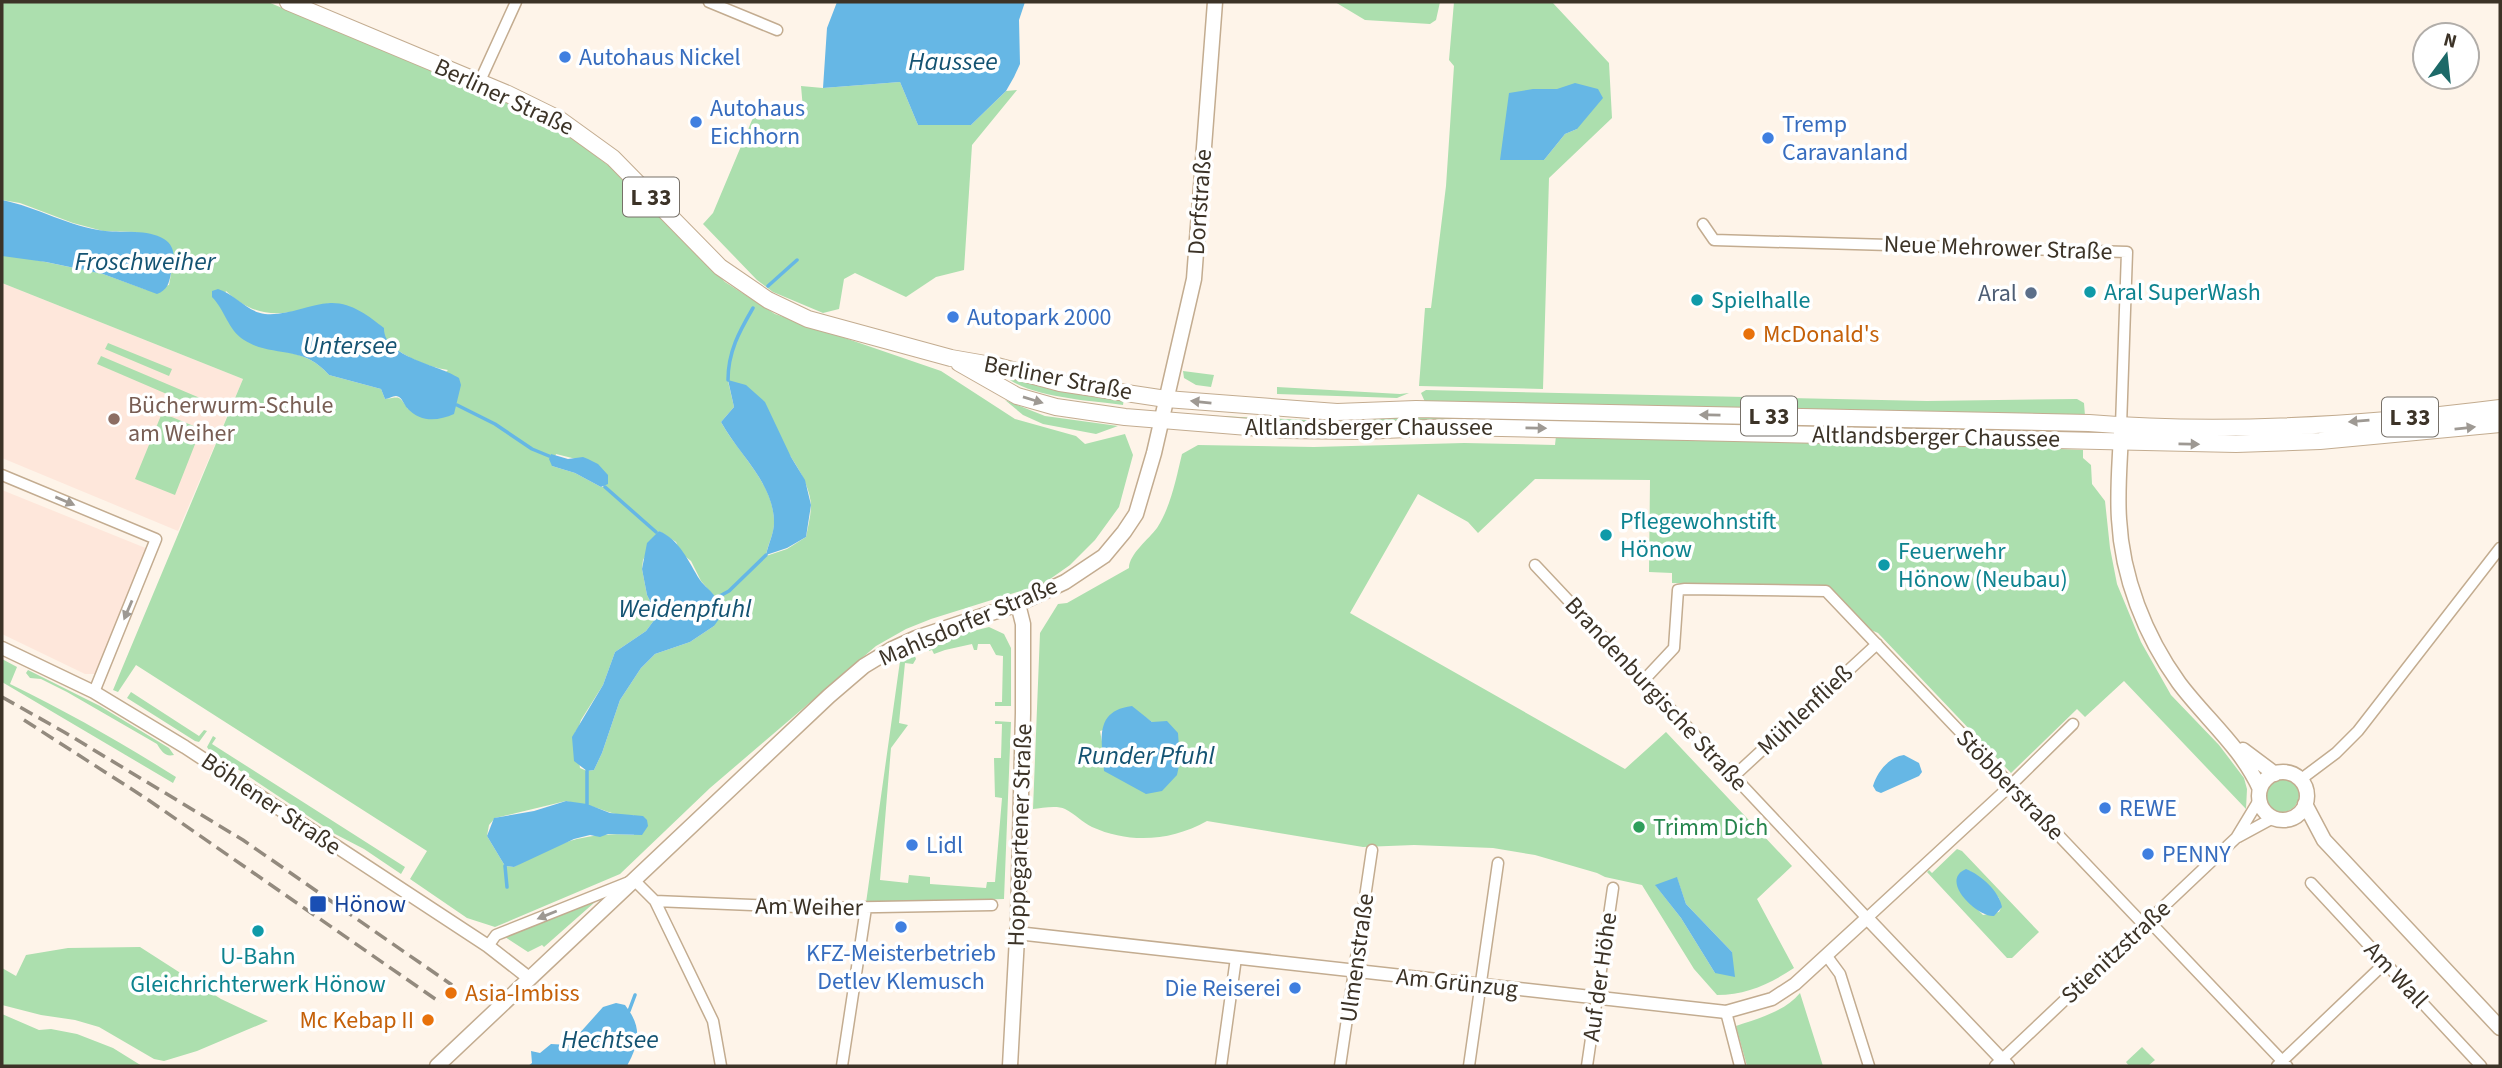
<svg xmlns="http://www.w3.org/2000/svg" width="2502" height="1068" font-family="'Source Sans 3',sans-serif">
<rect width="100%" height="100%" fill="#fef4e9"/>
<path fill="#fee7db" d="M2,283l241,96 -65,152 -176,-73z
M2,490l146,59 -52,125h-11l-83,-40z"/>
<path fill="#acdfae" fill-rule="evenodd" d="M2,2h266l280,118 69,52 108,110 50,32 166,57 74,48 61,17 9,8 40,-10 8,21 -14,52 -24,33 -25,25 -27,19 -112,35 -25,10 -30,17 -166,142 -90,86 -125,53 -28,-9 -57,-39 17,-28 -291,-186 -18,27 -5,-2 130,-311 -241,-96v-27h15l86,18 44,16 22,-5 5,-27 -38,-26 -33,-1 -30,-8 -53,-20 -18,-3zM226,291c35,33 63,22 105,12l53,33c11,18 43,31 64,34l-40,39c-10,-14 -7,-12 -23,-10l-4,-10 -52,-14c-35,-41 -83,-6 -108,-69zM728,381c25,30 81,84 83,124 0,10 -3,22 -5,32l-19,12 -21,7c1,-10 8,-22 8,-32 1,-40 -35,-69 -53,-102l13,-15zM556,454l20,5 29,28h-4l-26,-14 -23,-7zM659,531l17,11 5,11 10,8 10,20 15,17 1,14 -3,14 -24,16 -35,12 -14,14 -21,32 -18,53 -8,17 -7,1 -7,-3 -5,-36 3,-3 3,-9 22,-35 12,-33 31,-21 9,-12v-8l-8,-16 -5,-26 1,-9zM566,801c11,3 24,4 34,8 12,4 21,8 34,6v20c-47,-4 -79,8 -120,32l-9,-1 -18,-30 2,-11 6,-7z
M1335,2h105l-4,18 -6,4 -65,-4z
M1454,2h98l57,61 3,55 -63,60 -6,211 -124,-3 6,-78h6l15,-122 8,-120 -5,-6zM1533,89h25l19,40 -12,5 -21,26z
M900,82l18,43h53l35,-34 11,-1 -45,55 -8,125 -28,7 -30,20 -51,-24 -11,6 -5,30 -16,4 -50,-21 -16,-12 -54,-56 10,-11 47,-112 44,19 -3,-34 22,2z
M108,343l64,26 -3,7 -64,-27z
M101,356l99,42 -3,9 -100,-43z
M1183,371l31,4 -3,12 -15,-2 -12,-7z
M1009,375l115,23 -1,7c-31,-4 -94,-8 -117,-28z
M1277,387l123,7 9,-1 -12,5 -120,-4z
M1426,390l501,11 150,-2 7,4 1,13 -660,-14 -4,-9z
M1005,400l40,16 73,10 -22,8 -53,-10 -20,-9z
M162,413l39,16 -26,66 -40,-16z
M1199,415l149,7 75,-7 177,2 -1,8 -252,1 -148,-8z
M1556,436l385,8 142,6v8l8,7 1,19 13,17 5,47 7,36 24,58 30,53 48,50 25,33 3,11 -1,20 -122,-128 -39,36 -8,-8 -66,64 -133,-140 -7,-3 -41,-42 -158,-5v-10l-23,-1 1,-92 -115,-1 -57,54 -10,-11 -50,-28 -68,119 275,156 41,-37 126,134 -35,33 37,69c-24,16 -48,27 -77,27l-23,-26 -52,-84 -37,-8 -8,-4 -62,-18 -42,-7 -79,-3 -51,2 -156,-26c-36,20 -77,23 -115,6 -10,-5 -17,-13 -27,-18 -8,-4 -23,-1 -32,0l7,-176 18,-29 9,-1 62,-35c0,-14 20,-29 28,-40 14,-22 19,-49 25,-74l16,-9 116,2 150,-4 91,2zM1145,717l7,5 8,1 -57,24 -3,-16zM1677,878l9,26 46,48 -17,21 -34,-55 -25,-32z
M989,627l15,7 7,14v58h-16v-4h7l1,-46 -7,-1 -6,-11h-12l-1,6h-3l-2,-6 -27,6 -11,4 -2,-4 -3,1 -3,-8z
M912,648l4,11 -3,5 -8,-1 -6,60 9,2 -17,23 -11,132 28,3 1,-8 21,2v7l56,4 1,-6h8l7,-84 -7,-1 -1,-39h7l1,-34h-7v-3l16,1 -7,177 -138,4 35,-249z
M2,659l15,8 -7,17c58,28 112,59 166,93l-3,6 -171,-101z
M28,670l72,36 69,42 5,7c-9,2 -12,-3 -17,-11l-90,-52 -26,-13 -11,-1 -4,-5z
M131,692l68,44 5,-6 3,1 -8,11 -4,-1 -68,-43z
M213,736l3,2 -4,6 193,123 -4,7 -37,-25 -29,-15 -126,-84 -2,-3z
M2265 795a17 17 0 1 1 34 0a17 17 0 1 1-34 0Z
M1957,849l5,2 77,81 -27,26h-5l-80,-86 2,-2 3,3zM1970,871l24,21 5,6 2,10 -2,4 -16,3 -21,-21z
M591,902h4l-51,45 -2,-2 -14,7 -23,-15z
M140,947l81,52 47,22 -71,30 -33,10 -10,-2 -55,-32 -24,-7 -34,-5 -39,-10v-37l14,8 10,-21 42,-7z
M1800,993l23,73h-76l-11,-40c23,-8 48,-14 64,-33z
M2,1014l37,16 12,-1 26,5 36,14 29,18h-140z
M2142,1047l13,13 -7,6h-19l-3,-4z"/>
<path fill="#66b7e5" d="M837,2h188l-6,18 1,44 -6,13 -8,14 -35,34h-53l-18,-43 -77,6 4,-60z
M1575,83l23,6 5,9 -26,31 -12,5 -21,26h-44l9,-67 24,-4h24z
M2,200c35,7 68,27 103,31 19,2 42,-2 59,8 13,8 10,22 7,34 -2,11 -4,17 -14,21l-54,-20 -57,-12 -44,-6z
M218,289c17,5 29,23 47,25 23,2 44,-10 65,-11 21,-1 39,13 54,25 -1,29 56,37 75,50l2,7 -7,29c-16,7 -33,9 -47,-6 -3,-3 -5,-12 -11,-12 -4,0 -7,3 -11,3l-4,-10 -52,-14c-26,-31 -57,-17 -85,-35 -16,-10 -19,-30 -32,-43v-6z
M728,380l18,5 19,17 26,55 14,23 6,25 -5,32 -19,11 -21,7c2,-10 8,-22 8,-32 0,-40 -35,-68 -53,-101l13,-15z
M551,454l17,5 15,-2 5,2 10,5 10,11v9l-7,3 -26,-14 -23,-7 -3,-7z
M659,531c21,9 29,30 41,49 4,6 12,11 15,17 3,6 2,15 4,22l-5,7 -24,16 -35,12 -14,14 -21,32 -18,53 -8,17 -7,1 -13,-10 -2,-24 31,-52 12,-33 31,-21 9,-12v-8l-8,-16 -5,-26 5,-26z
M1132,706l20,16 15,-1 11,12 2,28 -3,14 -15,16 -16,3 -42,-23c-2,-30 -11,-60 28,-65z
M1904,755l15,8 3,9 -3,4 -38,17 -5,-2 -3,-5c4,-14 16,-29 31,-31z
M566,801l21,3 23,9 33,3 4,4 1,6 -6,9 -34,-1 -8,3 -10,-2 -16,4 -60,28 -9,-1 -18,-30 7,-18 40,-7z
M1966,869c15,6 33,22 36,38l-8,9c-15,2 -56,-35 -28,-47z
M1677,877l9,27 46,48 3,25 -20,-4 -34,-55 -26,-33z
M616,1003l9,2c17,22 15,37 2,61h-99l4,-3 -1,-12 9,2 11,-9 18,1 34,-38z"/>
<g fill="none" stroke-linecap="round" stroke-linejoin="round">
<path stroke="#66b7e5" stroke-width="3.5" d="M768,286l29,-26
M728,380c0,-28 11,-48 25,-72
M457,405l38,19 37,25 17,7
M605,487l51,45
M716,598l13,-7 37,-36
M587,804v-33
M505,866l2,21
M629,1011l6,-16"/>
<defs>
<path id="minor" d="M709,2l68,28
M479,83l37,-81
M1703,224l11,16 413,12 -6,174
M2,475l154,64 -62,153
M1535,565l332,353 143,-132 63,-62
M1644,680l30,-32 4,-58 7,-1 141,2 318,334
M1734,776l143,-132
M2300,780l36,-27 22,-22 142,-183
M2238,837l35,-19
M2311,883l170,183
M655,901l58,120 8,45
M2149,921l138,145
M488,946l8,-11 138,-55 21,21 167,7 170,-3
M1826,955l14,19 29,92
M1726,1012l14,54
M842,1066l24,-158
M1221,1066l15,-108
M1340,1066l32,-216
M1469,1066l29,-203
M1587,1066l26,-178
M1995,1066l241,-228 23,-38
M2277,1066l108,-103"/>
<path id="tertiary" d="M2,648l92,44 91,55 303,199 41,32
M1017,933l709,79 46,-13 23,-15 72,-66 141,148"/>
<path id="secondary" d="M2121,433c-1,28 -4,57 -2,86 3,58 26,117 60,164 27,36 62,64 81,106
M2243,750l32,24
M2259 796a24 24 0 1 1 48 0a24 24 0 1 1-48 0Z
M2305,804l19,36 176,188
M437,1066l392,-370 35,-30 28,-17 24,-11 102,-34 47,-22 39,-26 20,-24 12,-18 18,-61 40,-174 21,-277
M1010,1066l8,-147 5,-206v-89l-5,-20"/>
<path id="primary" d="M288,2l220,92 51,25 54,39 107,109 48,33 40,19 143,39 46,8 63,17 106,16 171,13 79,-3 673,14c134,11 277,2 411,-15
M959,363l58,33 39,11 69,10 161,13 75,1 92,-4 783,17 84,-3 180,-17"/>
</defs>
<use href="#minor" stroke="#c3ac90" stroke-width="13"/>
<use href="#tertiary" stroke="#c3ac90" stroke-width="15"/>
<use href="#secondary" stroke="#c3ac90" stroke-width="17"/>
<use href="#primary" stroke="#c3ac90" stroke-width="18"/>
<use href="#minor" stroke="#fff" stroke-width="10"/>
<use href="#tertiary" stroke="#fff" stroke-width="12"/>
<use href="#secondary" stroke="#fff" stroke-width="14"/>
<use href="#primary" stroke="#fff" stroke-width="16"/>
<path stroke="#938a7e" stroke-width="3.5" stroke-dasharray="14 7" stroke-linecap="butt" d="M2,697l62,35 179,108 209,145
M24,720l123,79 294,204"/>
</g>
<defs><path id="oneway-solid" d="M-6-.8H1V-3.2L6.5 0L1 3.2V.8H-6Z" transform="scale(1.75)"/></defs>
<g fill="#9e9993">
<use href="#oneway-solid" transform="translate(1033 400) rotate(17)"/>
<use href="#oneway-solid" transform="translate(1201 402) rotate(-174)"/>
<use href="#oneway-solid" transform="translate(1710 415) rotate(-179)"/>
<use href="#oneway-solid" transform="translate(2359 421) rotate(175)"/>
<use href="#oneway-solid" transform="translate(1536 428) rotate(1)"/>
<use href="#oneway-solid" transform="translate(2465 428) rotate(-6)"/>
<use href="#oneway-solid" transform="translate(2189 444) rotate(1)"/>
<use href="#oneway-solid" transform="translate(65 501) rotate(23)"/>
<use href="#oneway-solid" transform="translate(128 610) rotate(113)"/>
<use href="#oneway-solid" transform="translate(547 915) rotate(158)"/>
</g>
<g fill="#3f7fe0" stroke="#fff" stroke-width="2.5">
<circle cx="565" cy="57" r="7"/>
<circle cx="696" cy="122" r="7"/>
<circle cx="1768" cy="138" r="7"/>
<circle cx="953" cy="317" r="7"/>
<circle cx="2105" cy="808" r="7"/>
<circle cx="912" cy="845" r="7"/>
<circle cx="2148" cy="854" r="7"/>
<circle cx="901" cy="927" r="7"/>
<circle cx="1295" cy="988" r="7"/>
</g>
<g fill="#0f9aa8" stroke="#fff" stroke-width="2.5">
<circle cx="2090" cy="292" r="7"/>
<circle cx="1697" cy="300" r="7"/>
<circle cx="1606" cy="535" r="7"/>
<circle cx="1884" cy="565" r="7"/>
<circle cx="258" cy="931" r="7"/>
</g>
<circle fill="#5c6f8a" stroke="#fff" stroke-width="2.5" cx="2031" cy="293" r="7"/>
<g fill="#e8710a" stroke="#fff" stroke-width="2.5">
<circle cx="1749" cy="334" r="7"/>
<circle cx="451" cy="993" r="7"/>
<circle cx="428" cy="1020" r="7"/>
</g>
<circle fill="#8d6e63" stroke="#fff" stroke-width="2.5" cx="114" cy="419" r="7"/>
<circle fill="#2e9e5b" stroke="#fff" stroke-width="2.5" cx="1639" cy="827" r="7"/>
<rect fill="#1a4fb4" stroke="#fff" stroke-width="2.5" x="309" y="895" width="18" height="18" rx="3.5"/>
<g text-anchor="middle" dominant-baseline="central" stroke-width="7" stroke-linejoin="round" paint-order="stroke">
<g fill="#fff" stroke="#767068" stroke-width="2">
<rect x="623" y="177.5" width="56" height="39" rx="5"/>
<rect x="1741" y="396.5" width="56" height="39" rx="5"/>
<rect x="2382" y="397.5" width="56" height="39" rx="5"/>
</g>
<g font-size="23" font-weight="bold" fill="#3c3327">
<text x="651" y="197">L 33</text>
<text x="1769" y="416">L 33</text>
<text x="2410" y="417">L 33</text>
</g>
<g font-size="24" fill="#366cbe" stroke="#fff" text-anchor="start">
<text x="579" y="57">Autohaus Nickel</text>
<text x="710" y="108">Autohaus<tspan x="710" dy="28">Eichhorn</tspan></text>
<text x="1782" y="124">Tremp<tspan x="1782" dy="28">Caravanland</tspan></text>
<text x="967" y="317">Autopark 2000</text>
<text x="2119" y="808">REWE</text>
<text x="926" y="845">Lidl</text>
<text x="2162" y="854">PENNY</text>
<text x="901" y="953" text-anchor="middle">KFZ-Meisterbetrieb<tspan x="901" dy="28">Detlev Klemusch</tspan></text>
<text x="1281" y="988" text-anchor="end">Die Reiserei</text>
</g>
<g font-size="24" fill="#3c3327" stroke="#fff">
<text transform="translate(504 97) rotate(25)">Berliner Straße</text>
<text transform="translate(1200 202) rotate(-86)">Dorfstraße</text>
<text transform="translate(1998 248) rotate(2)">Neue Mehrower Straße</text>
<text transform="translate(1058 378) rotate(11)">Berliner Straße</text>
<text x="1369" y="427">Altlandsberger Chaussee</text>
<text transform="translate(1936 437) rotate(1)">Altlandsberger Chaussee</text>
<text transform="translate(968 622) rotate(-23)">Mahlsdorfer Straße</text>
<text transform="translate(1656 694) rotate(47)">Brandenburgische Straße</text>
<text transform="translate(1805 710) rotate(-43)">Mühlenfließ</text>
<text transform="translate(2010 785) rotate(46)">Stöbberstraße</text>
<text transform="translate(271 804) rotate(34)">Böhlener Straße</text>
<text transform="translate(1020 835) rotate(-88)">Hoppegartener Straße</text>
<text transform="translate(809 907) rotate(1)">Am Weiher</text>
<text transform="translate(2116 952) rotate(-43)">Stienitzstraße</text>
<text transform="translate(1357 958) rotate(-82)">Ulmenstraße</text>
<text transform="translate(2396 975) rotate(47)">Am Wall</text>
<text transform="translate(1600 977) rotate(-82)">Auf der Höhe</text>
<text transform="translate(1457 983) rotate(6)">Am Grünzug</text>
</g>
<g font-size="24" fill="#0d838f" stroke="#fff" text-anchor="start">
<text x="2104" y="292">Aral SuperWash</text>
<text x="1711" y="300">Spielhalle</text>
<text x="1620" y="521">Pflegewohnstift<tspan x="1620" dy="28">Hönow</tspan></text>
<text x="1898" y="551">Feuerwehr<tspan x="1898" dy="28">Hönow (Neubau)</tspan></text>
<text x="258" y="956" text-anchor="middle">U-Bahn<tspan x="258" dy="28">Gleichrichterwerk Hönow</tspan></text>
</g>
<g font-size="24" fill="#4e5e75" stroke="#fff" text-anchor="end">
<text x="2017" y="293">Aral</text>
</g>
<g font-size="24" fill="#c56008" stroke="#fff" text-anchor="start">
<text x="1763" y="334">McDonald's</text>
<text x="465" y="993">Asia-Imbiss</text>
<text x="414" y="1020" text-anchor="end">Mc Kebap II</text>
</g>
<g font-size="24" fill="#785e54" stroke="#fff" text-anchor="start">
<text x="128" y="405">Bücherwurm-Schule<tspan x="128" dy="28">am Weiher</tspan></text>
</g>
<g font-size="24" fill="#27864d" stroke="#fff" text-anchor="start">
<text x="1653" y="827">Trimm Dich</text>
</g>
<g font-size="24" fill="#164399" stroke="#fff" text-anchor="start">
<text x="334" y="904">Hönow</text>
</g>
<g font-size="26" font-style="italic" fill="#145372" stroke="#fff">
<text x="953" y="61">Haussee</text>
<text x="145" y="261">Froschweiher</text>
<text x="350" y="345">Untersee</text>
<text x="685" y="608">Weidenpfuhl</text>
<text x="1146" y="755">Runder Pfuhl</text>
<text x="610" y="1039">Hechtsee</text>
</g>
</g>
<rect width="2502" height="1068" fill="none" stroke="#3c3327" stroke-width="7"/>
<g transform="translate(2446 56) rotate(15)"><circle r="33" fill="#ffffff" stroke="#b1ada9" stroke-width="2"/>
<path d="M0-5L12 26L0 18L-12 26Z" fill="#1c6968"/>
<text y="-10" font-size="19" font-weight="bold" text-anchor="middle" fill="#3c3327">N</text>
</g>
</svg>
